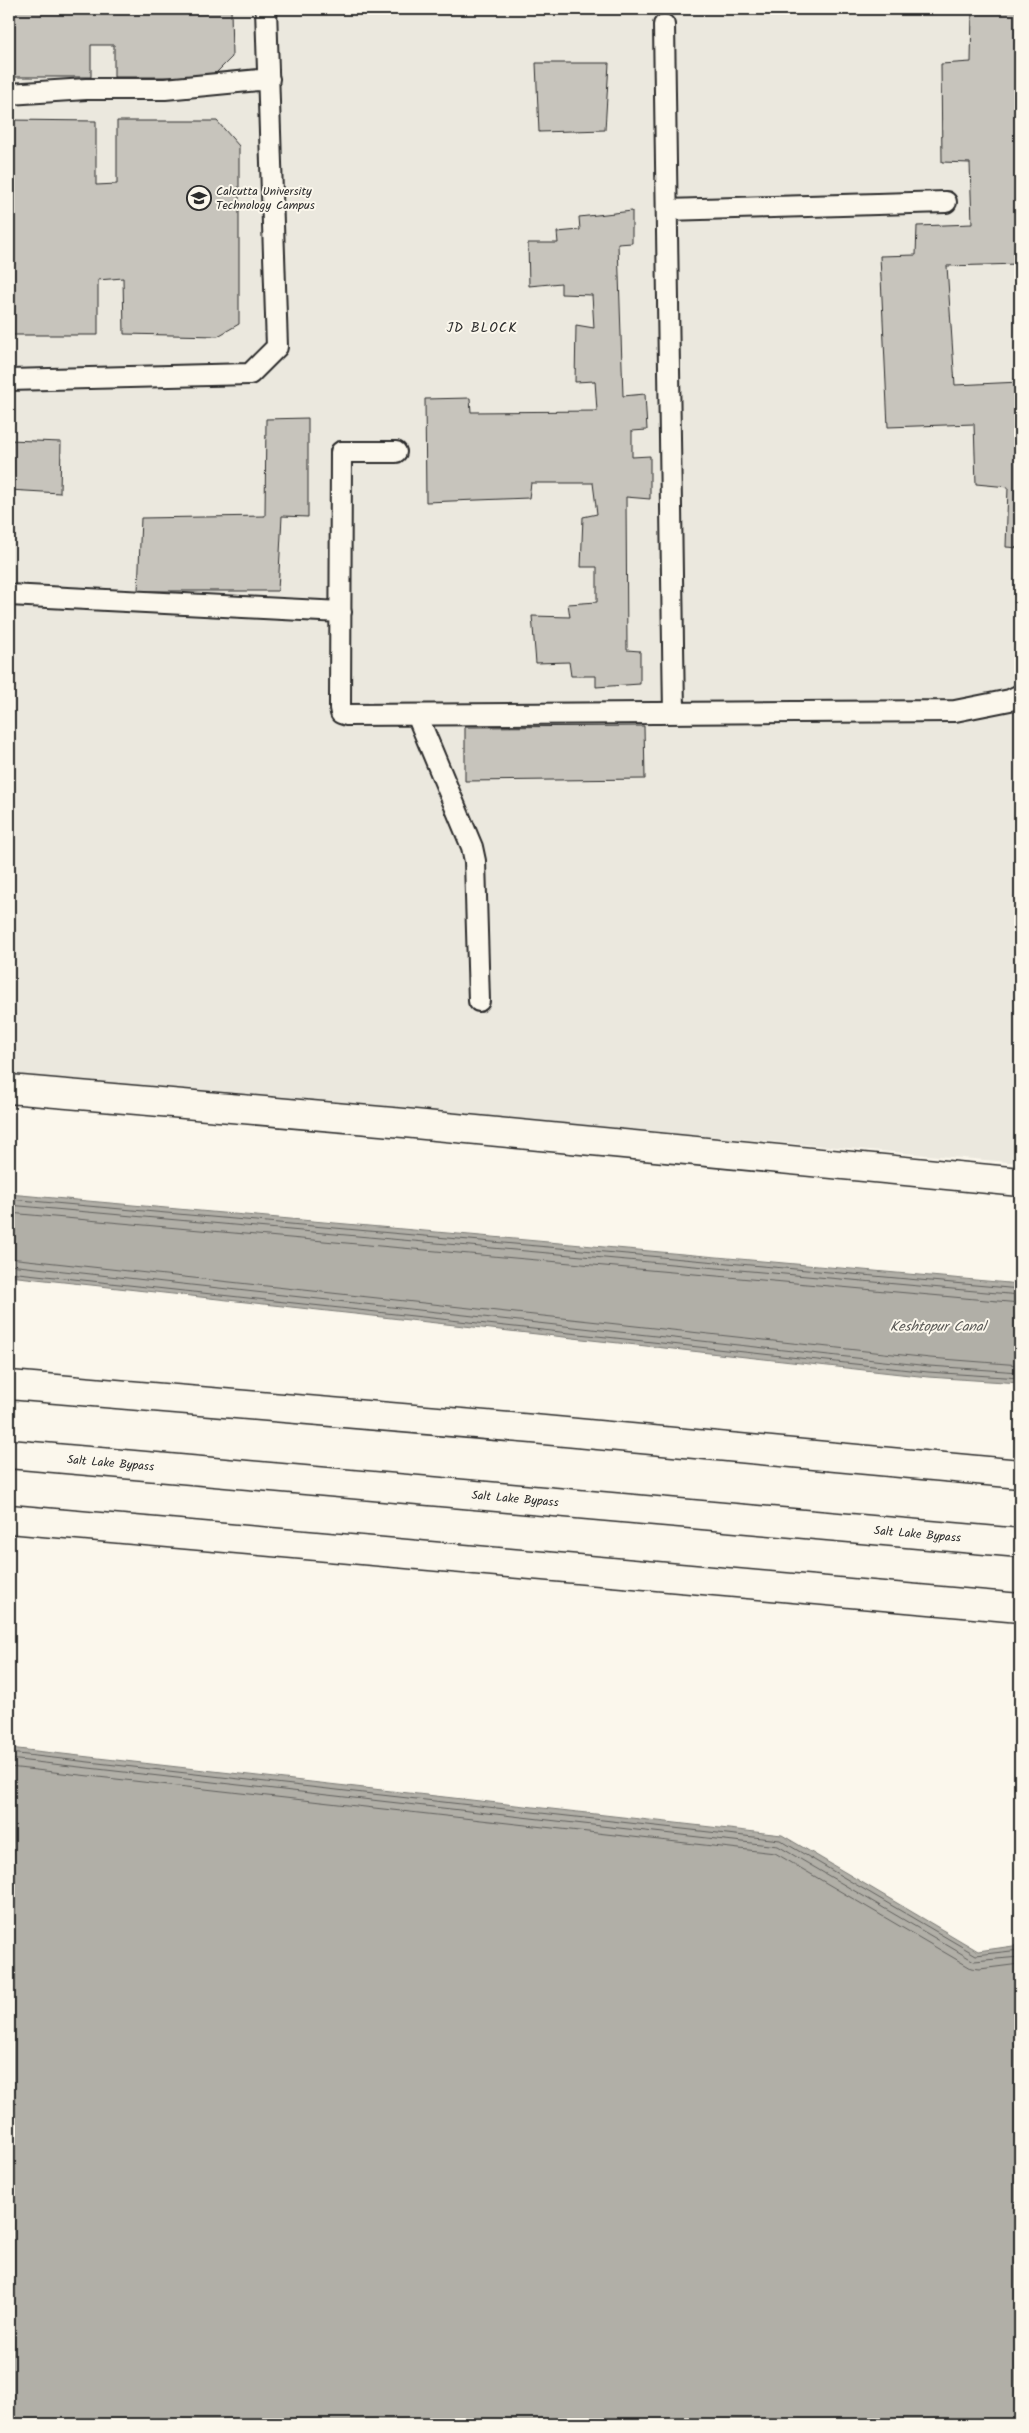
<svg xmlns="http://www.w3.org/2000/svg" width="1029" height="2433" font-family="Kalam,sans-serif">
<rect width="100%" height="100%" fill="#fbf7ec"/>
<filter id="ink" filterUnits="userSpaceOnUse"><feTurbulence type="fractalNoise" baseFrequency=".02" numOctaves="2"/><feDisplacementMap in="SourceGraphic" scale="10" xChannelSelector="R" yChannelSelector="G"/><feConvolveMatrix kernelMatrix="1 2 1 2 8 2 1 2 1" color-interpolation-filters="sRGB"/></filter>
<g filter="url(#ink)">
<path fill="#ebe8de" d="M9,9h1011v1154l-1011,-87z"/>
<path fill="#b1afa7" stroke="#7b7a75" d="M9,1194l1011,90v99l-92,-6 -919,-101z
M9,1748l773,87 196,116 42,-6v479h-1011z"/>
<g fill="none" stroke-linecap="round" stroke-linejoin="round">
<path stroke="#61605d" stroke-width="1" d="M9,1199l1011,90
M9,1205l1011,90
M9,1213l1011,90
M9,1258l921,100 90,7
M9,1265l920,101 91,6
M9,1272l919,100 92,6
M9,1753l771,87 196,115 44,-5
M9,1759l769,87 196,115 46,-4
M9,1767l766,86 196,115 9,1 40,-5"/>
</g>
<path fill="#c7c4bc" stroke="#2b2b2b" d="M9,9h222l1,48 -20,20h-98v-32h-23v32h-82z
M972,9h48v255l-73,2 8,119 65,-3v166l-14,-1 2,-60 -32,-3 -2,-60 -86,3 -8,-171 36,-1 1,-29 55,-2 -2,-61 -28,-1 -1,-98 30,-2z
M536,63h73l-4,67 -66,2z
M9,120l87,1v64l21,-1v-63h100l22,25v178l-21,12 -94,-2 -1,-56 -25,2v55h-89z
M632,211v32l-14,1 5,152 22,-2 2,36 -15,1v26l18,-1v43l-24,-2 1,153 13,1v33l-44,3v-11h-25l-2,-14 -33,1 -4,-47 38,1 -2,-13 29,-2v-35h-16l2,-50 14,-3 -4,-31h-62l-2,15 -103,4 -1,-103 45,-1 1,14 126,-1 -2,-30 -20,1 1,-57 18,3 -2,-33 -31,-1v-11l-32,3 -1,-43h30l-1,-11 23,-2 -1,-13z
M308,418v99l-26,-1 -4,75h-140l3,-73 124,-2 1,-97z
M9,440l52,2 -1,51 -51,-3z
M644,726l1,53 -180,2v-54z"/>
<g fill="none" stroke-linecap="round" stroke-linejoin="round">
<defs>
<path id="lane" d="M664,25l10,688
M9,94l77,-5h79l104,-10
M667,210l279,-8
M9,380l241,-6 27,-27 -11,-338
M396,452h-55l-1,256 1,5 6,2 608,-4 55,-11 10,-5
M9,595l332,17
M417,715l55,132 3,14 4,140"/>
<path id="secondary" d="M9,1089l395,34 616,59"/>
<g id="primary">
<path d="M9,1385l524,44 487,45"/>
<path id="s1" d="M9,1454l1011,89"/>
<path d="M9,1519l1011,89"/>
</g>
</defs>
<use href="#lane" stroke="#2b2b2b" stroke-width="24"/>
<use href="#secondary" stroke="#2b2b2b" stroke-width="31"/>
<use href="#primary" stroke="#2b2b2b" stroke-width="31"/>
<use href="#lane" stroke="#fbf7ec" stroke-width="20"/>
<use href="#secondary" stroke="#fbf7ec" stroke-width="28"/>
<use href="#primary" stroke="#fbf7ec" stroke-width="28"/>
</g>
</g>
<defs>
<symbol id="university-ring" viewBox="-11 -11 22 22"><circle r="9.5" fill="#fbf7ec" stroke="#2b2b2b" stroke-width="1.5"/><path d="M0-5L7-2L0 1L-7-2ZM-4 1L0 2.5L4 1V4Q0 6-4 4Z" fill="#2b2b2b"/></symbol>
</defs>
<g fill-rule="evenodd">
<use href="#university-ring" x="185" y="184" width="28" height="28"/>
</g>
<g text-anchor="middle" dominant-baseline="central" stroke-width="4" stroke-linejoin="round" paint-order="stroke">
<g font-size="12" fill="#2b2b2b" stroke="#fbf7ec" text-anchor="start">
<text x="216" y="191">Calcutta University<tspan x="216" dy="14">Technology Campus</tspan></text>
</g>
<g font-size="12" fill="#2b2b2b" stroke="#fbf7ec">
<text stroke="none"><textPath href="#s1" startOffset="102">Salt Lake Bypass</textPath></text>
<text stroke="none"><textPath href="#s1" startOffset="508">Salt Lake Bypass</textPath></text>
<text stroke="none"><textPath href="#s1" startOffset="912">Salt Lake Bypass</textPath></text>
</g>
<g font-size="14" letter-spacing="1" fill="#2b2b2b" stroke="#fbf7ec">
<text x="482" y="328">JD BLOCK</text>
</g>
<g font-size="14" font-style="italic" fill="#5a5956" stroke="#fbf7ec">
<text x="938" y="1327">Keshtopur Canal</text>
</g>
</g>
<rect width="1029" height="2433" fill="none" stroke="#fbf7ec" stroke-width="30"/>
<rect x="15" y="15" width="999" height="2403" fill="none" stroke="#2b2b2b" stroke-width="2" filter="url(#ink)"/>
</svg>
